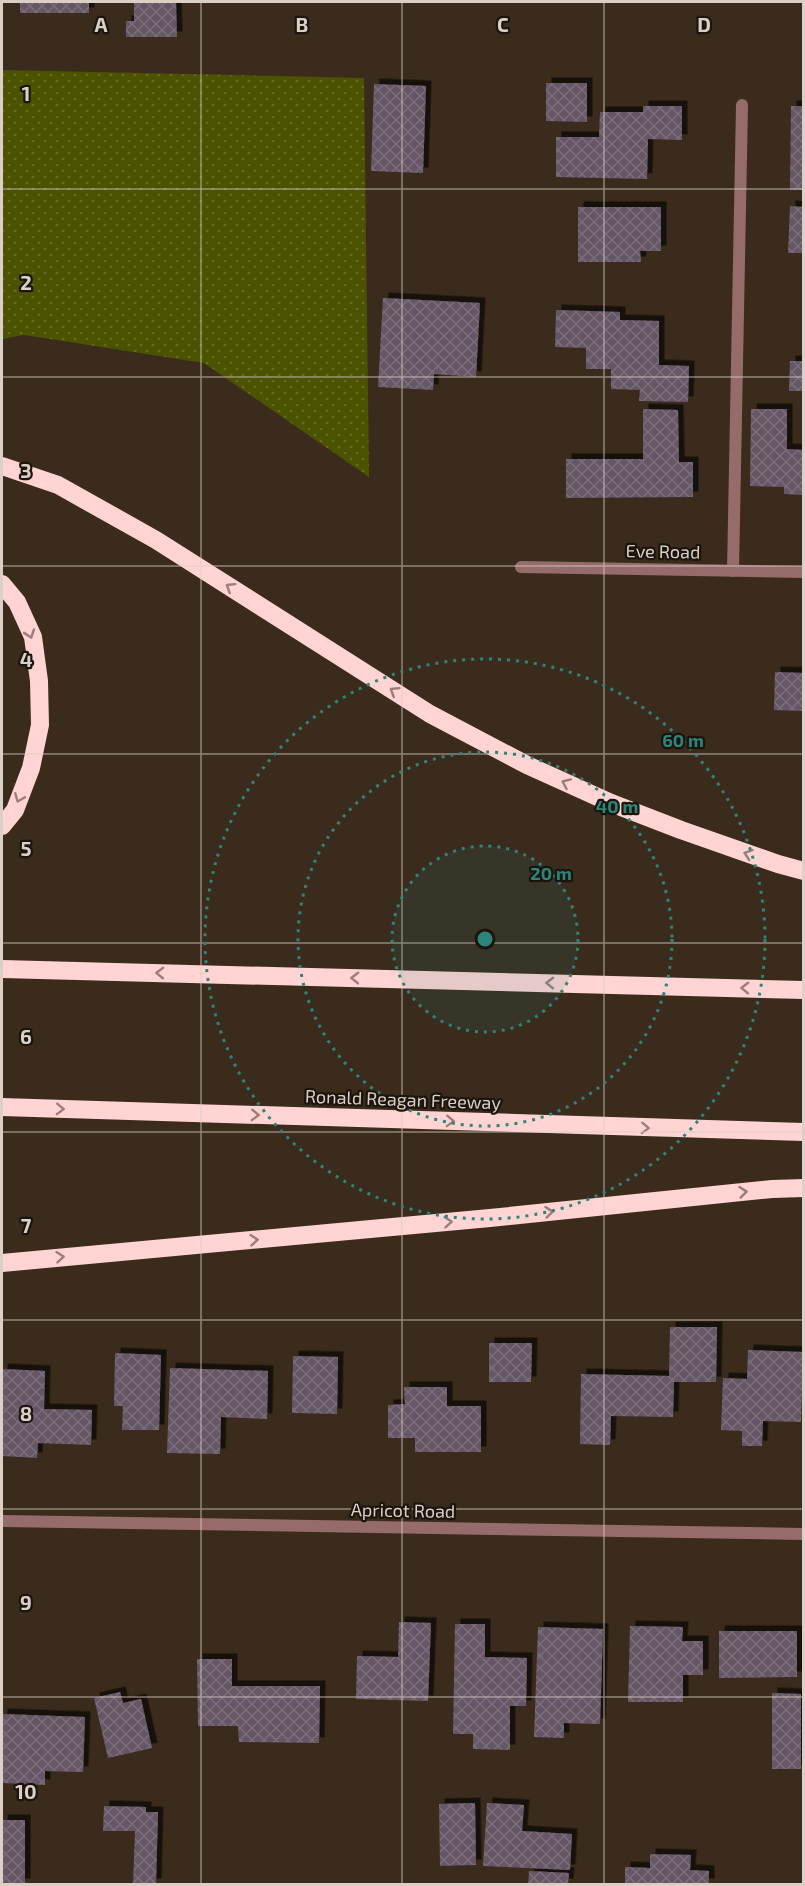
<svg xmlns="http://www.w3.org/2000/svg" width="805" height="1886" font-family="'Exo 2',sans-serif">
<defs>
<pattern id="grass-dots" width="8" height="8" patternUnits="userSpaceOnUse" patternTransform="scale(1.5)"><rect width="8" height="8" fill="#4b5300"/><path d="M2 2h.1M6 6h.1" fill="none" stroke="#646b24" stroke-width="1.8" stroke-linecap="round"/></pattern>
<pattern id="building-cross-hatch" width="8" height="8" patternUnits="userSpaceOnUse" patternTransform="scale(1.5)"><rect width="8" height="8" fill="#665666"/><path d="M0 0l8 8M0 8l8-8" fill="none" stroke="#7b6d7a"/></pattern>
<filter id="shadow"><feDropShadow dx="5.5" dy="-5.5" stdDeviation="0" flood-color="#0009"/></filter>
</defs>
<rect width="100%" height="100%" fill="#3a2b1c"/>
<path fill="url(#grass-dots)" d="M2,70l362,8 5,399 -165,-114 -180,-28 -22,4z"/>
<path fill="url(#building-cross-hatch)" filter="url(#shadow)" d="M20,2h69v11h-69z
M134,2h42l1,35h-51v-16h8z
M546,83h41v39l-41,-1z
M374,84l52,2 -3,87 -52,-2z
M643,106h39v34l-34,-1 -1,40 -91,-2v-40h43l1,-25h43z
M791,106h13v84h-14z
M790,206l14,1v46h-16z
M578,207h83v44h-21l1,11h-63z
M383,298l97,5 -4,74 -42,-3 -1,16 -55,-3z
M556,310l64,2v8l39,1v44l30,1 -1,36 -49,-1 1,-11 -29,-1v-20h-25v-21l-31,-1z
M790,361h14v30h-15z
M643,409l35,1 1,52h14v35l-127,1v-39h77z
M751,409h36v40l17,1v45l-20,-1v-7l-34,-1z
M775,672l29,1v38l-30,-1z
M670,1327h47l-1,55h-42l-1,35 -62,-1 -1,29 -30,-1 1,-70 88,2z
M489,1343h43l-1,39h-42z
M748,1350l55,2 -2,70 -38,-1 -1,25h-20v-15l-21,-1 2,-52 24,1z
M115,1353l46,2 -2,75h-37l1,-24h-9z
M293,1356l45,1 -1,57 -45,-1z
M170,1368l98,3 -1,48 -46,-2 -1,37 -53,-1z
M2,1369l43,2 -1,38 48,1 -1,35 -53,-2 -1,15 -35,-2z
M404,1387h43v19h34v46h-66v-14h-27v-33l17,-1z
M399,1622l32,1 -3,78 -72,-2 1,-43 41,1z
M455,1624h30v33l42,1 -1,48h-16v44l-37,-1v-15h-20z
M630,1626l53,1 -1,14h21v34h-20v27h-55z
M538,1627l65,2 -3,95 -36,-1v15l-30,-1z
M719,1631h78v46l-78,1z
M197,1659h35v27h88l-1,57 -80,-1 -1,-16h-40z
M120,1692l3,11 18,-4 11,49 -44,10 -14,-60z
M772,1693l29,1v75h-29z
M2,1714l83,3 -2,55 -38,-1v14l-43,-2z
M475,1803l1,62 -36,1 -1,-62z
M487,1803l37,2 -2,26 50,3 -2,36 -87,-4z
M104,1806l42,1v5h12l-2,72h-23l2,-53h-32z
M2,1820h23v64h-23z
M650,1854l41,1 -1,15 19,1v13h-84v-17l25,1z
M529,1871l40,2 -1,11h-40z"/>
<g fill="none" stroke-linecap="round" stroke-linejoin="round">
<path stroke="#966c6b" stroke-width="12" d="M733,571l9,-466"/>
<path stroke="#966c6b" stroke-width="12" d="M521,567l283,5
M2,1521l802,13"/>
<path stroke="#ffd4d2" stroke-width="18" d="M2,466l56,19 98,55 274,174 97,51 84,38 70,27 97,34 26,7
M2,584l15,18 16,35 6,44 1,44 -9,43 -16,42 -13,16
M2,969l802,21
M2,1107l802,25
M2,1263l488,-45 282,-29 32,-1"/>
</g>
<defs><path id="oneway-chevron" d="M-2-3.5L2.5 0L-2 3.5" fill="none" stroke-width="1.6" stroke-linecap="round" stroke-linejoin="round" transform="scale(1.5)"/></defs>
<g stroke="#997e7a">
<use href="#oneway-chevron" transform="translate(230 587) rotate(-148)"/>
<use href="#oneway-chevron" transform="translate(30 634) rotate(71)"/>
<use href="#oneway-chevron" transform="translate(394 691) rotate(-148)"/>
<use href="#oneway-chevron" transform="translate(566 783) rotate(-156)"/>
<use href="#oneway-chevron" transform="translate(19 798) rotate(112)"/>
<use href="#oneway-chevron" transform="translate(748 854) rotate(-161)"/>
<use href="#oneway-chevron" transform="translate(160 973) rotate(-179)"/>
<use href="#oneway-chevron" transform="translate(355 978) rotate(-179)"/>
<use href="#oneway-chevron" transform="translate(550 983) rotate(-179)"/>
<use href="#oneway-chevron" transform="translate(745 988) rotate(-179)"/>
<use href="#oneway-chevron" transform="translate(60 1109) rotate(2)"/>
<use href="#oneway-chevron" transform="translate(255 1115) rotate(2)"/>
<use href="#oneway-chevron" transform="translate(450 1121) rotate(2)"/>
<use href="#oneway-chevron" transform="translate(645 1128) rotate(2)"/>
<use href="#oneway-chevron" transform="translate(743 1192) rotate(-6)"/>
<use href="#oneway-chevron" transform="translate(549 1212) rotate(-6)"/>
<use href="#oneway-chevron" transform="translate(448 1222) rotate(-5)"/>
<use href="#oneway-chevron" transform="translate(254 1240) rotate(-5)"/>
<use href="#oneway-chevron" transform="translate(60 1257) rotate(-5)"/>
</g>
<path fill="none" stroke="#dad0c6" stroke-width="1.5" stroke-opacity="0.55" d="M201,2v1882M402,2v1882M604,2v1882M2,189h802M2,377h802M2,566h802M2,754h802M2,943h802M2,1132h802M2,1320h802M2,1509h802M2,1697h802"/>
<circle cx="485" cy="939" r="93" fill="#2d847b" fill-opacity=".12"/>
<g fill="none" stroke="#2d847b" stroke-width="3" stroke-dasharray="3 6">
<circle cx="485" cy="939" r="93"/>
<circle cx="485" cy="939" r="187"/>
<circle cx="485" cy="939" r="280"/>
</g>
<g text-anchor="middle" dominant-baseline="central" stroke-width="4.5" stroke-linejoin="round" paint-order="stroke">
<g font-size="18" fill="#dad0c6" stroke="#1c150e">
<text transform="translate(663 551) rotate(1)">Eve Road</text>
<text transform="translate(403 1099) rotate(2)">Ronald Reagan Freeway</text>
<text transform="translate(403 1510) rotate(1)">Apricot Road</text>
</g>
</g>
<g font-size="20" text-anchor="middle" font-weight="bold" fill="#dad0c6" stroke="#1c150e" stroke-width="4.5" stroke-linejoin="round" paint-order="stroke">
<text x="101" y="32">A</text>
<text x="302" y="32">B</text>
<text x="503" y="32">C</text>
<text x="704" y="32">D</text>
<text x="26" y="101">1</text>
<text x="26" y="290">2</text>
<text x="26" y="478">3</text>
<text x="26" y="667">4</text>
<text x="26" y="856">5</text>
<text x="26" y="1044">6</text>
<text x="26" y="1233">7</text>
<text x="26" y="1421">8</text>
<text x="26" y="1610">9</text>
<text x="26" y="1799">10</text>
</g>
<circle cx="485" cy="939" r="9" fill="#2d847b" stroke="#1c150e" stroke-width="3"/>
<g font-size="18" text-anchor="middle" font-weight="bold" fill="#2d847b" stroke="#1c150e" stroke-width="4.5" stroke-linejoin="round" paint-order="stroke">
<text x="683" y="747">60 m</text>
<text x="617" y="813">40 m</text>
<text x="551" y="880">20 m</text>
</g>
<rect width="805" height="1886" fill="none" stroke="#dad0c6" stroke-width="6"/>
</svg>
